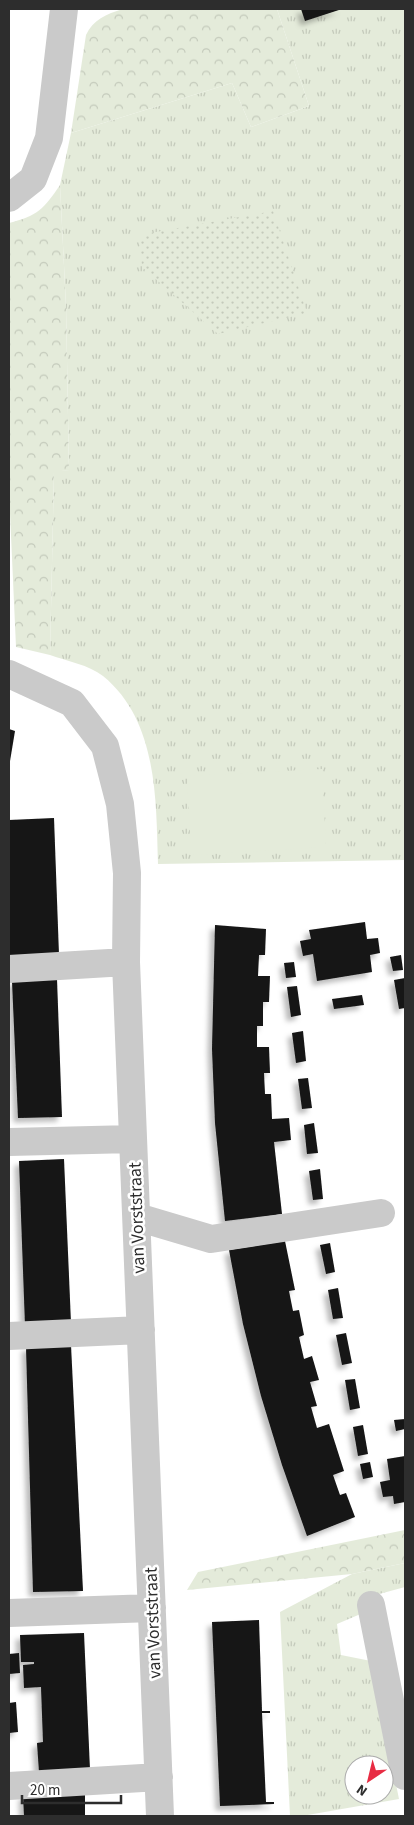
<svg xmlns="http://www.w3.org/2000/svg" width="414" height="1825" font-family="'Source Sans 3',sans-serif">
<defs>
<pattern id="grass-tufts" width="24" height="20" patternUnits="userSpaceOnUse" patternTransform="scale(1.25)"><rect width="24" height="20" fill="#e4ebda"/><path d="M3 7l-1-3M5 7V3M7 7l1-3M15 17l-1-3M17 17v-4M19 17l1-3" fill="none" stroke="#c4cabb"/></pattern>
<pattern id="forest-crowns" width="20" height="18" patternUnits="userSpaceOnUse" patternTransform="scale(1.25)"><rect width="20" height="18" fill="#e4ebda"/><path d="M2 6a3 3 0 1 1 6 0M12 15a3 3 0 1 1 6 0" fill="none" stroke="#c4cabb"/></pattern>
<pattern id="park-dots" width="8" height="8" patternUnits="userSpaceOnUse" patternTransform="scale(1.25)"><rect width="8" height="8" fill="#e4ebda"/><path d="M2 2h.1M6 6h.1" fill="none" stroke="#c4cabb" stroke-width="1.8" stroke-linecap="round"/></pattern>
<filter id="shadow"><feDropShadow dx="-4.5" dy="4.5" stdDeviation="2.5" flood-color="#0004"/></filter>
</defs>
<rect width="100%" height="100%" fill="#fff"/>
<path fill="url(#grass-tufts)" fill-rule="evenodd" d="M277,9h128v851l-247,4c-2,-64 0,-143 -55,-188 -14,-11 -36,-15 -53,-21l4,-184 15,-1 -3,-164 -6,-121 11,-52 161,-50 19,44 58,-21z
M405,1563v24l-33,9 -2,14 -33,14 4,31 30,6 28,138 -97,17h-12l-10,-204 72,-38zM354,1765h30v30h-30z"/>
<path fill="url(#forest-crowns)" d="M123,9h154l32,97 -58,21 -19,-44 -161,50 15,-98c7,-15 20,-21 37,-26z
M60,185l6,121 3,164 -15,2 -4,183 -34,-8 -7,-156v-268c28,-7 35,-14 51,-38z
M405,1530v33l-53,11 -165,16 11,-18z"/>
<path fill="url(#park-dots)" d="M273,211l34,102 -89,21 -76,-67 -3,-32z"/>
<path fill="#e4ebda" d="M322,769l4,78 -135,8 -4,-79z"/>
<path fill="#141414" filter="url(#shadow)" d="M301,9h41l-37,12z
M9,729l6,2 -5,30 -1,-1z
M54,818l5,137 -50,2v-137z
M365,922l2,17 11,-1 2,15 -10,2 2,17 -55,9 -4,-27 -10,2 -3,-15 11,-2 -2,-9z
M215,925l51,4 -1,26h-6l-1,21h12l-1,26h-6v24h-6v21h12l1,26h-6l1,21h6l1,25 17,-1 2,22 -17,2 8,72 -57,7 -10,-98 -3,-74z
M401,955l2,15 -10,1 -3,-14z
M294,962l2,15 -10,1 -2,-15z
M405,978v30l-6,1 -5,-29z
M57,979l5,138 -44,1 -6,-137z
M297,986l4,29 -10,2 -4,-30z
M362,995l2,10 -30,4 -2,-10z
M303,1031l3,30 -10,2 -4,-30z
M308,1078l4,30 -10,1 -4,-30z
M314,1123l4,30 -11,1 -3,-29z
M64,1159l7,164 -46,2 -6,-164z
M320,1169l3,30 -10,1 -4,-29z
M285,1241l10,49 -6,1 4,20 6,-1 5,25 -5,2 5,22 8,-3 7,24 -9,2 7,24 -6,1 6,21 12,-4 15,47 -11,4 7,20 6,-2 9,24 -48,19 -25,-71 -21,-69 -18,-72 -14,-74z
M330,1243l5,29 -9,2 -6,-29z
M338,1288l5,30 -10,1 -5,-29z
M346,1333l6,30 -10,2 -6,-30z
M71,1345l12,246 -50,1 -7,-245z
M355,1379l5,29 -10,2 -5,-30z
M405,1419v10l-9,2 -2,-11z
M363,1425l5,29 -10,2 -5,-29z
M405,1456v46l-11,2 -1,-8 -10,1 -3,-15 10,-2 -3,-21z
M370,1462l3,15 -10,2 -3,-15z
M259,1620l3,91h8v2h-8l4,89h8v2l-54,2 -8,-184z
M84,1633l6,137 -51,2 -2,-29 6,-1 -2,-55 -17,1 -1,-23 11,-1v-2h-13l-1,-27z
M19,1653l1,20 -11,1v-20z
M16,1702l2,30 -9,1v-30z
M85,1793v23h-61l-1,-21z"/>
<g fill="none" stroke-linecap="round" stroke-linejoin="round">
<path stroke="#cacaca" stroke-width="28" d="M9,198l24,-19 16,-41 15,-129
M9,674l63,29 33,43 15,58 7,69 -1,89 34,854
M9,969l117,-7
M9,1142l124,-3
M137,1217l74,22 170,-26
M9,1336l132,-6
M371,1605l34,171
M9,1613l143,-5
M9,1786l150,-9"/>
</g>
<g text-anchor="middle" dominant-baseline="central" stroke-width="5" stroke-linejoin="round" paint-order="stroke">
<g font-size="18" fill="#2d2d2d" stroke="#fff">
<text transform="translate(137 1218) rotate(-92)">van Vorststraat</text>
<text transform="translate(153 1623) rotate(-92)">van Vorststraat</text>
</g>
</g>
<rect width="414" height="1825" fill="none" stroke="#2d2d2d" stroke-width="20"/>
<g transform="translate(369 1780) rotate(215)"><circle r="24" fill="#ffffff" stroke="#ababab"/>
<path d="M0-4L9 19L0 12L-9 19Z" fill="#e82c43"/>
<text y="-8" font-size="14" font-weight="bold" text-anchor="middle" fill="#2d2d2d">N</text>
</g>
<path d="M22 1795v8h99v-8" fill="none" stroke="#2d2d2d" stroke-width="2.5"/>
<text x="30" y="1795" font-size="15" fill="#2d2d2d" stroke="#ffffff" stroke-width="4" paint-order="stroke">20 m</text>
</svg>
